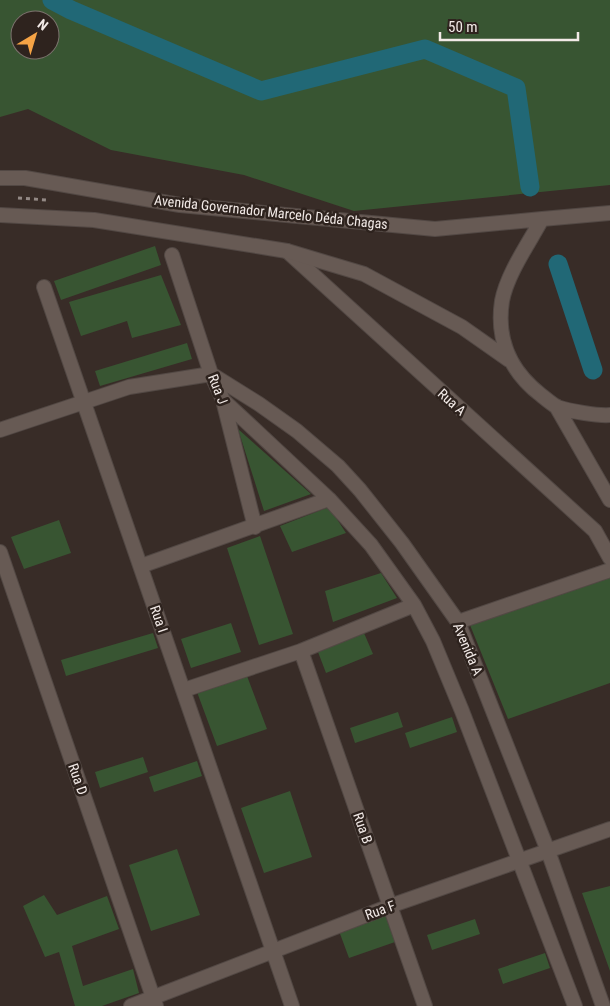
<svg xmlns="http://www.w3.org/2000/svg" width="610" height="1006" font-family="'Roboto Condensed',sans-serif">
<rect width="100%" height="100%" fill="#382c27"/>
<path fill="#385532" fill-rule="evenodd" d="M0,0h610v185l-256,26 -110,-36 -133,-25 -83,-41 -28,8zM20,20h30v30h-30z
M155,246l6,19 -100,35 -7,-19z
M161,275l20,50 -49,13 -5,-17 -46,15 -12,-34z
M187,343l5,16 -92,27 -5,-15z
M238,429l73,65 -47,17z
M329,507l17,26 -54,19 -12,-26z
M59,520l12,33 -47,16 -13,-32z
M260,536l33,98 -34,11 -32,-97z
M381,573l16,25 -64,24 -8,-31z
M610,576v107l-102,36 -38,-94z
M231,623l10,29 -50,16 -10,-29z
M153,633l5,15 -92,28 -5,-16z
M364,633l9,21 -47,19 -8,-21z
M247,676l20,53 -50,17 -20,-54z
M398,712l5,15 -48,16 -5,-15z
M452,717l5,15 -47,16 -5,-15z
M143,757l5,15 -48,16 -5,-16z
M197,761l5,15 -48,16 -5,-15z
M290,791l22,66 -48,16 -23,-65z
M177,849l23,66 -49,16 -22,-66z
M610,886v85l-28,-78z
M44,895l13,20 50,-19 12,33 -47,17 11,40 50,-17 6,24 -37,13h-27l-16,-54 -14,5 -22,-51z
M387,915l8,27 -46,16 -10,-27z
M475,919l5,15 -48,16 -5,-15z
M545,953l5,15 -47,16 -5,-15z"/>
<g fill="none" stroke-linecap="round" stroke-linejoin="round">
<path stroke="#216876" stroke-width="19" d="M52,0l19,10 190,81 164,-42 91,39 14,99
M558,264l35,106"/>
<defs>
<path id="minor" d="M287,251l308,280 15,27
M172,255l39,119 12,26 32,127
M44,287l248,719
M223,400l106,99 42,46 43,60 19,36 29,70 113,295
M0,430l129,-43 82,-13 48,30 38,27 41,35 22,24 42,53 56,79 90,229 55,155
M0,552l156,454
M141,566l188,-67
M458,622l152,-52
M301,651l124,355
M184,690l117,-39 113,-46
M131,1006l259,-100 220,-77"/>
<path id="secondary" d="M0,178h25l155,27 255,24 107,-10
M610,213l-68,6c-13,24 -35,55 -40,82 -6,39 9,71 39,94 5,4 11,9 16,12 12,4 40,9 53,8
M0,215l94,5 193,31 77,23 98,53 47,33
M556,406l54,94"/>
</defs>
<use href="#minor" stroke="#524844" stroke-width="16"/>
<use href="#secondary" stroke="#524844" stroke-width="16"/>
<path stroke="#938985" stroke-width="3" stroke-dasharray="4 4" stroke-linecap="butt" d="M18,198l29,2"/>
<use href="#minor" stroke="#675a54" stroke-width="14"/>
<use href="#secondary" stroke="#675a54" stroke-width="14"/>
</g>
<g text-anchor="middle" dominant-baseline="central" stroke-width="5" stroke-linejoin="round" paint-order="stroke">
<g font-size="14" fill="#f2eae7" stroke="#2e231e">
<text transform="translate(271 212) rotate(6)">Avenida Governador Marcelo Déda Chagas</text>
<text transform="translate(218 389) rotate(69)">Rua J</text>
<text transform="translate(452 402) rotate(42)">Rua A</text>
<text transform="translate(159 619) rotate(71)">Rua I</text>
<text transform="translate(468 649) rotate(67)">Avenida A</text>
<text transform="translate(78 779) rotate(71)">Rua D</text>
<text transform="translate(363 828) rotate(71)">Rua B</text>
<text transform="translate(380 910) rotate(-20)">Rua F</text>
</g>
</g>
<g transform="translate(35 35) rotate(38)"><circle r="24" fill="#2e231e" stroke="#7c736e"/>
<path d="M0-4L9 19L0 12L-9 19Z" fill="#f5a345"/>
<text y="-8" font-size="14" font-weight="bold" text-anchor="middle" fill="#f2eae7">N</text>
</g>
<path d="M440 32v8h138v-8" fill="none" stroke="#f2eae7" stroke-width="2.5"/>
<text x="448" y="32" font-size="15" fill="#f2eae7" stroke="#2e231e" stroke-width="4" paint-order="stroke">50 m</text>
</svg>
